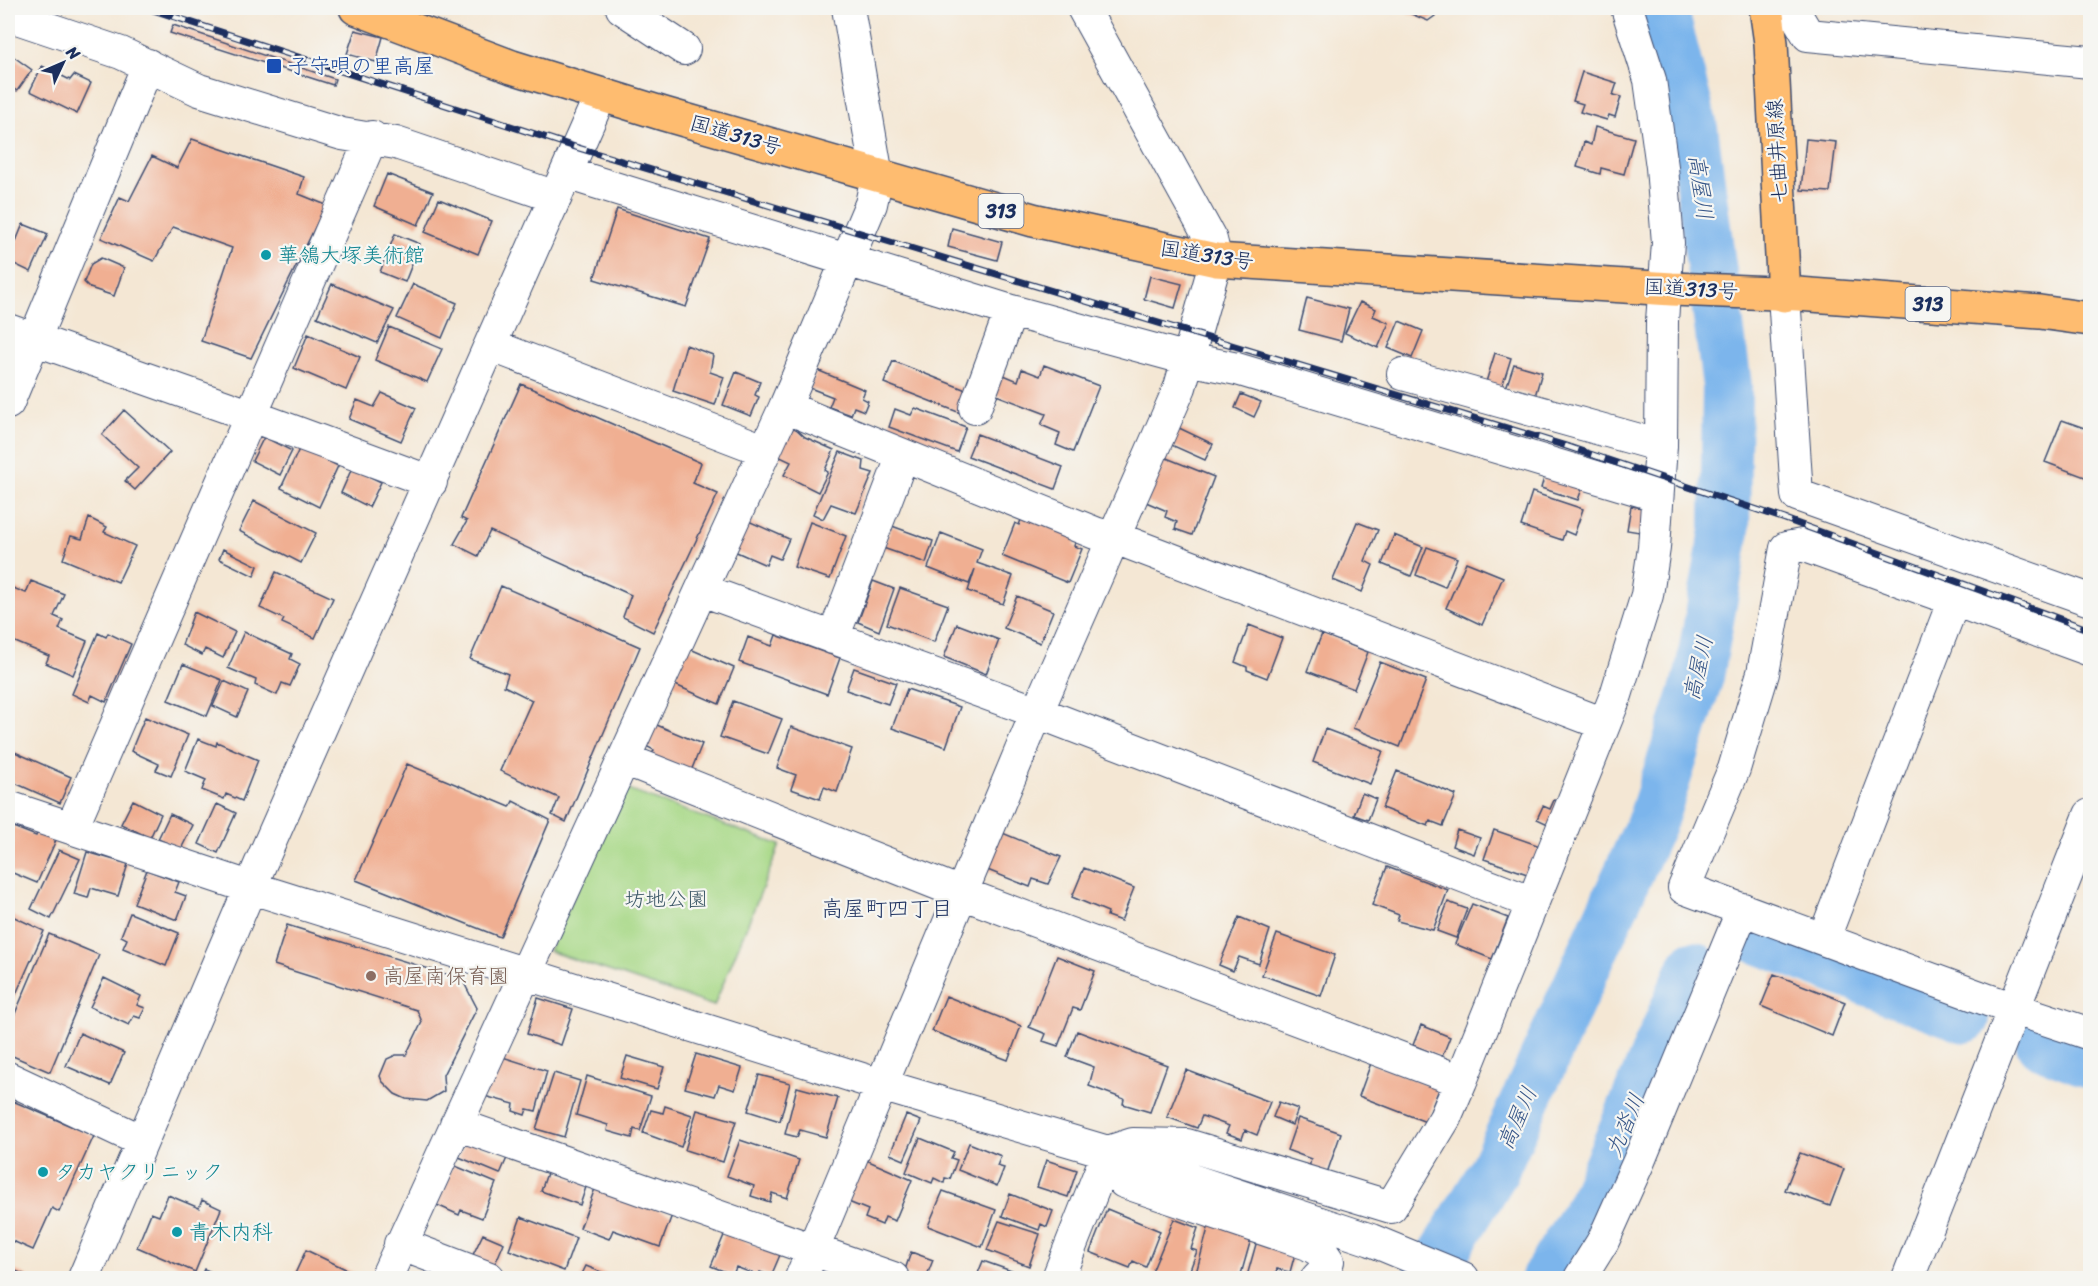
<svg xmlns="http://www.w3.org/2000/svg" width="2098" height="1286" font-family="Sriracha,'Klee One',sans-serif">
<rect width="100%" height="100%" fill="#f6f6f2"/>
<filter id="ink" filterUnits="userSpaceOnUse"><feTurbulence type="fractalNoise" baseFrequency=".0167" numOctaves="2"/><feDisplacementMap in="SourceGraphic" scale="12" xChannelSelector="R" yChannelSelector="G"/><feConvolveMatrix kernelMatrix="1 2 1 2 8 2 1 2 1" color-interpolation-filters="sRGB"/></filter>
<filter id="wash" filterUnits="userSpaceOnUse"><feTurbulence type="fractalNoise" baseFrequency=".008" numOctaves="4" result="noise"/><feDisplacementMap in="SourceGraphic" scale="24" xChannelSelector="R" yChannelSelector="G"/><feGaussianBlur stdDeviation="1.35" result="paint"/><feColorMatrix in="noise" values="0 0 0 0 0 0 0 0 0 0 0 0 0 0 0 0 0 1.4 0 .05"/><feComposite in="paint" operator="in"/></filter>
<g filter="url(#wash)">
<rect width="100%" height="100%" fill="#f4e7d4"/>
<path fill="#a7d886" stroke="#618472" stroke-width="1.5" d="M623,788l157,57 -66,161 -165,-55z"/>
<g fill="none" stroke-linecap="round" stroke-linejoin="round">
<path stroke="#7cb5ec" stroke-width="50" d="M1752,937l213,81
M2041,1044l49,19
M1428,1278l64,-104 161,-355 46,-143 26,-145 2,-145 -34,-258 -30,-120
M1546,1278l45,-72 102,-240"/>
</g>
<g id="blocks">
<path fill="#f0af92" d="M1397,8h37l1,8 -7,5z
M173,25l162,54 -2,6 -163,-52z
M355,30l28,7 -7,25 -29,-8z
M14,57l18,13 -15,21 -9,-6v-19z
M42,66l28,14 4,-5 17,8 -14,31 -47,-23z
M1582,72l35,11 -4,12 8,2 -6,20 -6,-2 -2,5 -27,-8 3,-8 -10,-3z
M1595,127l39,11 -10,36 -23,-6 -1,6 -23,-7 7,-25 7,3z
M192,139l112,38 -5,17 27,11 -75,153 -50,-17 31,-93 -59,-21 -19,34 -53,-23 19,-41 9,4 23,-45 25,12z
M1806,139l30,3 -6,50 -29,-2z
M387,174l46,18 -15,33 -44,-19z
M439,199l53,22 -14,33 -53,-22z
M617,209l93,30 -24,68 -92,-28z
M23,224l25,10 -17,38 -23,-11z
M952,228l50,14 -5,18 -49,-13z
M395,234l25,10 -15,38 -25,-10z
M101,258l23,10 -10,28 -24,-8 -6,-6 7,-18z
M1150,276l32,8 -7,24 -31,-9z
M332,284l62,26 -17,33 -60,-26z
M413,284l44,19 -15,35 -45,-20z
M1307,298l42,11 -8,32 -42,-11z
M1360,302l16,7 -3,7 16,7 -11,25 -33,-15z
M1399,321l24,10 -11,27 -24,-10z
M389,327l53,22 -15,33 -52,-22z
M308,334l52,23 -14,33 -52,-22z
M686,345l27,10 -3,17 14,5 -9,28 -42,-14z
M1495,353l16,5 -9,29 -16,-5z
M893,361l78,31 -8,22 -79,-31z
M1514,364l28,8 -7,24 -29,-8z
M1044,365l55,21 -26,66 -17,-7 4,-12 -19,-8 5,-11 -55,-21 8,-20 19,8 4,-12 18,7z
M817,370l48,20 -3,8 6,3 -4,10 -10,-4 -3,8 -22,-8 4,-10 -23,-9z
M736,372l24,10 -5,13 4,2 -8,19 -28,-11z
M521,384l180,79 -8,20 25,11 -65,138 -30,-15 8,-22 -141,-64 -12,25 -24,-12 13,-23 -6,-3z
M382,393l34,15 -15,33 -52,-22 8,-19 17,7z
M1241,394l20,8 -7,15 -19,-9z
M915,408l51,19 -9,25 -68,-25 6,-18 16,6z
M124,410l46,42 -35,38 -10,-9 13,-13 -36,-33z
M2062,420l28,10v49l-45,-17z
M794,427l11,10 29,13 -9,20 3,2 -10,20 -34,-17 7,-13 -15,-7z
M1177,427l36,17 -8,16 -36,-16z
M977,434l86,33 -8,22 -87,-33z
M264,437l28,14 -12,24 -28,-14z
M300,447l38,19 -19,41 -38,-19z
M840,452l24,9 -1,9 10,3 -17,40 -25,-9 -8,15 -10,-5z
M1164,457l50,20 -22,58 -17,-6 2,-7 -12,-5 2,-6 -21,-9z
M352,468l29,14 -12,25 -28,-14z
M1546,471l38,12 -6,17 -37,-12z
M1532,492l51,17 -9,26 -9,-4 -3,9 -41,-14z
M254,501l62,32 -15,30 -62,-32z
M1631,506l18,3 -4,24 -18,-3z
M1023,515l54,22 -3,9 8,3 -14,34 -66,-27 13,-33 4,2z
M89,518l18,9 -3,5 31,14 -17,36 -55,-23 8,-23 11,3z
M746,520l43,19 -9,20 -10,-4 -4,10 -34,-15z
M810,522l36,14 -16,43 -36,-12z
M1357,522l21,8 -13,31 8,4 -11,27 -29,-12z
M892,526l41,15 -7,22 -43,-15z
M941,533l41,16 -5,14 36,13 -10,28 -35,-13 7,-22 -6,15 -41,-16z
M1394,535l29,12 -12,29 -29,-12z
M1427,547l30,11 -12,29 -29,-12z
M223,549l35,17 -4,10 -35,-17z
M1466,562l37,15 -21,48 -36,-17z
M276,572l57,26 -18,40 -33,-15 2,-4 -24,-11z
M31,581l33,13 -10,22 9,4 -4,9 28,12 -14,34 -27,-12 3,-7 -41,-17v-53l18,7z
M873,581l21,8 -15,42 -21,-9z
M501,586l139,61 -74,175 -14,-7 7,-17 -59,-27 32,-71 -28,-14 4,-12 -38,-15z
M900,588l48,17 -14,37 -47,-18z
M1017,596l36,15 -13,32 -36,-15z
M194,612l41,20 -12,26 -18,-9 -3,6 -20,-10z
M957,624l42,16 -13,34 -42,-17z
M1249,625l33,13 -15,40 -20,-8v-3l-12,-5z
M244,632l48,22 -2,5 10,5 -10,22 -8,-3 -5,12 -22,-10 1,-5 -28,-12z
M98,633l8,4 2,-4 23,11 -25,58 -14,-7 -3,7 -17,-8z
M1322,634l46,18 -14,37 -47,-18z
M776,635l64,23 -13,36 -88,-32 9,-25 24,9z
M688,648l46,20 -15,36 -46,-20z
M1380,662l46,18 -26,67 -47,-19z
M183,664l39,16 -15,36 -39,-16z
M854,668l42,15 -8,21 -42,-14z
M224,681l24,11 -11,25 -24,-11z
M907,689l53,18 -14,40 -54,-19z
M733,701l49,18 -14,35 -48,-17z
M145,717l43,18 -17,41 -15,-6 3,-6 -28,-13z
M652,723l50,21 -11,27 -40,-15 3,-6 -12,-6z
M791,727l61,22 -15,43 -13,-5 -4,12 -29,-10 5,-14 -19,-7z
M1325,729l58,22 -13,33 -57,-22z
M198,739l18,7 1,-4 41,18 -16,41 -16,-7 -2,5 -22,-9 4,-10 -21,-9z
M8,749l63,28 -11,26 -52,-23z
M407,764l103,43 3,-6 37,19 -50,117 -144,-57z
M1397,771l59,24 -13,31 -13,-5 -2,5 -46,-18z
M1362,793l14,6 -8,21 -14,-5z
M133,800l28,14 -11,24 -29,-14z
M1554,800l8,3 -10,23 -15,-7 6,-13 7,3z
M217,804l19,9 -18,40 -19,-9z
M170,814l23,11 -12,24 -23,-10z
M8,825l28,11 1,-3 19,7 -19,43 -29,-12z
M1457,830l23,8 -6,16 -22,-8z
M1494,830l46,16 -10,29 -46,-16z
M1000,832l61,25 -13,27 -15,-5 -3,8 -45,-18z
M59,850l21,9 -29,60 -20,-10z
M87,852l41,12 -10,32 -27,-8 -3,10 -14,-4z
M1387,867l61,23 -15,40 -36,-9 2,-6 -27,-10z
M1084,868l50,20 -13,33 -14,-5 1,-4 -36,-15z
M147,870l32,12 -4,10 11,4 -9,24 -43,-17z
M1448,902l19,7 -11,29 -19,-7z
M1472,904l36,14 -16,41 -37,-15z
M130,913l49,20 -13,33 -43,-18 4,-9 -6,-3z
M8,914l36,17 -36,81z
M1239,917l31,13 -11,34 -20,-7 -6,14 -14,-6z
M287,925l175,54 15,29 -34,67 1,16 -17,10 -21,-2 -11,-5 -13,-13 -2,-5 7,-17 9,-4h10l16,-33 -5,-12 -143,-45z
M49,934l50,21 -49,117 -42,-18v-24z
M1277,934l58,21 -14,41 -59,-21z
M1057,956l38,15 -15,39 -7,-2 -15,38 -15,-5 3,-7 -17,-7z
M1774,974l71,28 -13,34 -71,-30z
M104,978l37,18 -4,9 8,3 -5,10 -6,-2 -5,9 -39,-18z
M946,996l75,30 -13,34 -76,-29z
M538,998l35,11 -12,36 -34,-11z
M1421,1025l29,12 -8,20 -29,-12z
M1077,1031l90,34 -17,47 -27,-8 1,-5 -35,-13 5,-19 -27,-10z
M80,1033l44,20 -14,32 -44,-19z
M696,1054l46,14 -7,22 -16,-5 -4,11 -30,-8z
M496,1055l51,16 -11,40 -9,-2 -2,6 -12,-4 1,-7 -30,-8z
M627,1056l37,11 -7,22 -37,-11z
M1371,1063l68,26 -13,33 -67,-26z
M1186,1070l84,32 -13,33 -12,-5 -3,9 -16,-6 3,-7 -27,-10 -5,12 -30,-11z
M554,1073l26,8 -16,56 -28,-8z
M759,1075l31,8 -10,38 -32,-10z
M587,1076l64,20 -11,35 -6,-2 -2,9 -25,-7 1,-6 -32,-10z
M797,1087l41,11 -12,39 -26,-7 -3,7 -12,-3z
M8,1099l86,37 -35,76 -7,-4 -19,42 -25,-11z
M1279,1102l19,7 -6,16 -19,-8z
M665,1106l27,9 -11,32 -38,-14 8,-23 12,3z
M697,1110l39,11 -13,41 -38,-12z
M906,1115l15,6 -17,39 -14,-6z
M1298,1118l43,15 -14,40 -18,-5 2,-9 -24,-9z
M920,1138l34,14 -3,6 6,2 -7,19 -5,-1 -1,5 -10,-5 -2,5 -26,-11z
M740,1140l59,20 -12,38 -15,-5 -2,9 -19,-6 3,-10 -27,-10z
M466,1141l41,17 -7,16 -41,-17z
M969,1143l32,13 -4,10 7,2 -7,18 -39,-16z
M1800,1153l44,16 -14,37 -45,-16z
M864,1159l48,21 -17,41 -10,-4 -3,8 -17,-7 3,-8 -22,-9z
M1046,1160l31,10 -9,27 -31,-10z
M453,1165l43,18 -14,35 -21,-8 -2,5 -22,-10z
M548,1170l39,14 -7,21 -39,-14z
M596,1186l76,29 -12,32 -47,-17 -4,9 -29,-11z
M943,1191l53,19 -14,37 -54,-21z
M1010,1194l43,17 -6,16 -6,-3 -2,6 -37,-14z
M168,1195l31,13 3,-8 19,9 -26,63 -58,-25 14,-34 8,3z
M1107,1209l53,22 -14,36 -13,-6 -3,7 -40,-16z
M521,1217l55,21 -12,33 -55,-21z
M1174,1219l24,9 -7,21 6,2 -10,27h-17l-18,-6z
M999,1221l41,13 -11,32 -42,-16z
M1210,1221l43,11 -13,46h-26l-18,-5z
M725,1233l55,22 -9,21 -11,-4 -1,4 -23,-9 -3,8 -22,-9z
M483,1234l21,9 -12,28 -22,-10z
M1258,1237l40,6 -8,29 -13,-3 -3,9 -27,-2z
M306,1250l52,25 -1,3h-64z
M911,1252l22,8 -7,18 -22,-5z
M983,1261l48,17h-55z
M586,1266l30,12h-36z
M8,1268l20,8 -1,2h-19z
M204,1269l22,9h-26z
M822,1269l24,9h-27z"/>
</g>
</g>
<g filter="url(#ink)">
<use href="#blocks" fill-opacity="0" stroke="#3c4b70" stroke-width="1.5"/>
<g fill="none" stroke-linecap="round" stroke-linejoin="round">
<defs>
<path id="minor" d="M622,8l62,41
M1792,8l16,27 282,27
M8,15l113,38 78,37 143,44 54,9 160,54
M566,173l445,138 177,48 49,10 419,126
M1784,295l13,200 293,105
M8,330l244,86 179,66
M490,345l274,105
M1403,374l258,72
M8,403l140,-338
M785,407l310,126 31,9 478,182
M975,408l36,-97
M702,590l335,122 496,191
M1954,600l-152,-55 -16,3 -23,125 -29,96 -50,119 304,112 102,34
M833,638l70,-183
M624,759l337,134 500,188
M8,807l244,81 629,197 227,67 263,88 92,38
M72,827l300,-690
M1824,938l130,-338 136,50
M8,1078l134,63
M456,1124l437,154
M1108,1152l25,-8 54,1 204,62 54,-89 16,-37 155,-386 31,-100 7,-47 7,-102 1,-125 6,-78 -6,-76 -12,-87 -23,-72
M1108,1152l16,30 184,62 14,8 6,9 -3,9 -8,8
M400,1244l89,34
M84,1278l176,-413 341,-771
M386,1278l399,-871 86,-203 6,-28 -29,-168
M801,1278l236,-566 143,-325 36,-127 -5,-20 -128,-232
M1058,1278l50,-126
M1580,1278l23,-37 36,-80 104,-252
M1908,1278l182,-463"/>
<path id="major" d="M1766,8l5,35 13,252"/>
<path id="highway" d="M356,8l156,59 152,47 369,106 183,40 456,29 126,5 242,18 50,7"/>
</defs>
<use href="#minor" stroke="#3c4b70" stroke-width="34"/>
<use href="#major" stroke="#3c4b70" stroke-width="36"/>
<use href="#highway" stroke="#3c4b70" stroke-width="36"/>
<use href="#minor" stroke="#fff" stroke-width="32"/>
<use href="#major" stroke="#febc70" stroke-width="33"/>
<use href="#highway" stroke="#febc70" stroke-width="33"/>
<defs>
<path id="rail" d="M147,8l425,138 991,299 222,74 305,111"/>
</defs>
<use href="#rail" stroke="#1b2f5e" stroke-width="7"/>
<use href="#rail" stroke="#f6f6f2" stroke-width="4.5" stroke-dasharray="14" stroke-linecap="butt"/>
</g>
</g>
<rect fill="#1a4fb4" stroke="#f6f6f2" stroke-width="2" x="266" y="58" width="16" height="16" rx="3"/>
<g fill="#0f9aa8" stroke="#f6f6f2" stroke-width="2">
<circle cx="266" cy="255" r="6"/>
<circle cx="43" cy="1172" r="6"/>
<circle cx="177" cy="1232" r="6"/>
</g>
<circle fill="#8d6e63" stroke="#f6f6f2" stroke-width="2" cx="371" cy="976" r="6"/>
<g text-anchor="middle" dominant-baseline="central" stroke-width="4.5" stroke-linejoin="round" paint-order="stroke">
<g fill="#f6f6f2" stroke="#5d6b8a" stroke-width="1.5">
<rect x="978.5" y="194" width="45" height="34" rx="4.5"/>
<rect x="1905.5" y="287" width="45" height="34" rx="4.5"/>
</g>
<g font-size="20" font-weight="bold" fill="#1b2f5e">
<text x="1001" y="211">313</text>
<text x="1928" y="304">313</text>
</g>
<g font-size="21" fill="#164399" stroke="#f6f6f2" text-anchor="start">
<text x="288" y="66">子守唄の里高屋</text>
</g>
<g font-size="21" fill="#1b2f5e" stroke="#f6f6f2">
<text transform="translate(736 135) rotate(16)">国道313号</text>
<text transform="translate(1777 151) rotate(-93)">七曲井原線</text>
<text transform="translate(1207 255) rotate(9)">国道313号</text>
<text transform="translate(1691 289) rotate(3)">国道313号</text>
</g>
<g font-size="21" fill="#0d838f" stroke="#f6f6f2" text-anchor="start">
<text x="278" y="255">華鴒大塚美術館</text>
<text x="55" y="1172">タカヤクリニック</text>
<text x="189" y="1232">青木内科</text>
</g>
<g font-size="21" fill="#3e5968" stroke="#f6f6f2">
<text x="666" y="899">坊地公園</text>
</g>
<g font-size="21" fill="#785e54" stroke="#f6f6f2" text-anchor="start">
<text x="383" y="976">高屋南保育園</text>
</g>
<g font-size="22" font-style="italic" fill="#385789" stroke="#f6f6f2">
<text transform="translate(1701 187) rotate(82)">高屋川</text>
<text transform="translate(1698 668) rotate(-77)">高屋川</text>
<text transform="translate(1517 1118) rotate(-66)">高屋川</text>
<text transform="translate(1625 1125) rotate(-67)">九沓川</text>
</g>
<g font-size="22" fill="#1b2f5e" stroke="#f6f6f2">
<text x="887" y="908">高屋町四丁目</text>
</g>
</g>
<rect width="2098" height="1286" fill="none" stroke="#f6f6f2" stroke-width="30"/>
<g transform="translate(63 63) rotate(46)" stroke="#f6f6f2" stroke-width="4.5" paint-order="stroke">
<path d="M0-4.5L10 22L0 15L-10 22Z" fill="#1b2f5e"/>
<text y="-9" font-size="16" font-weight="bold" text-anchor="middle" fill="#1b2f5e">N</text>
</g>
</svg>
